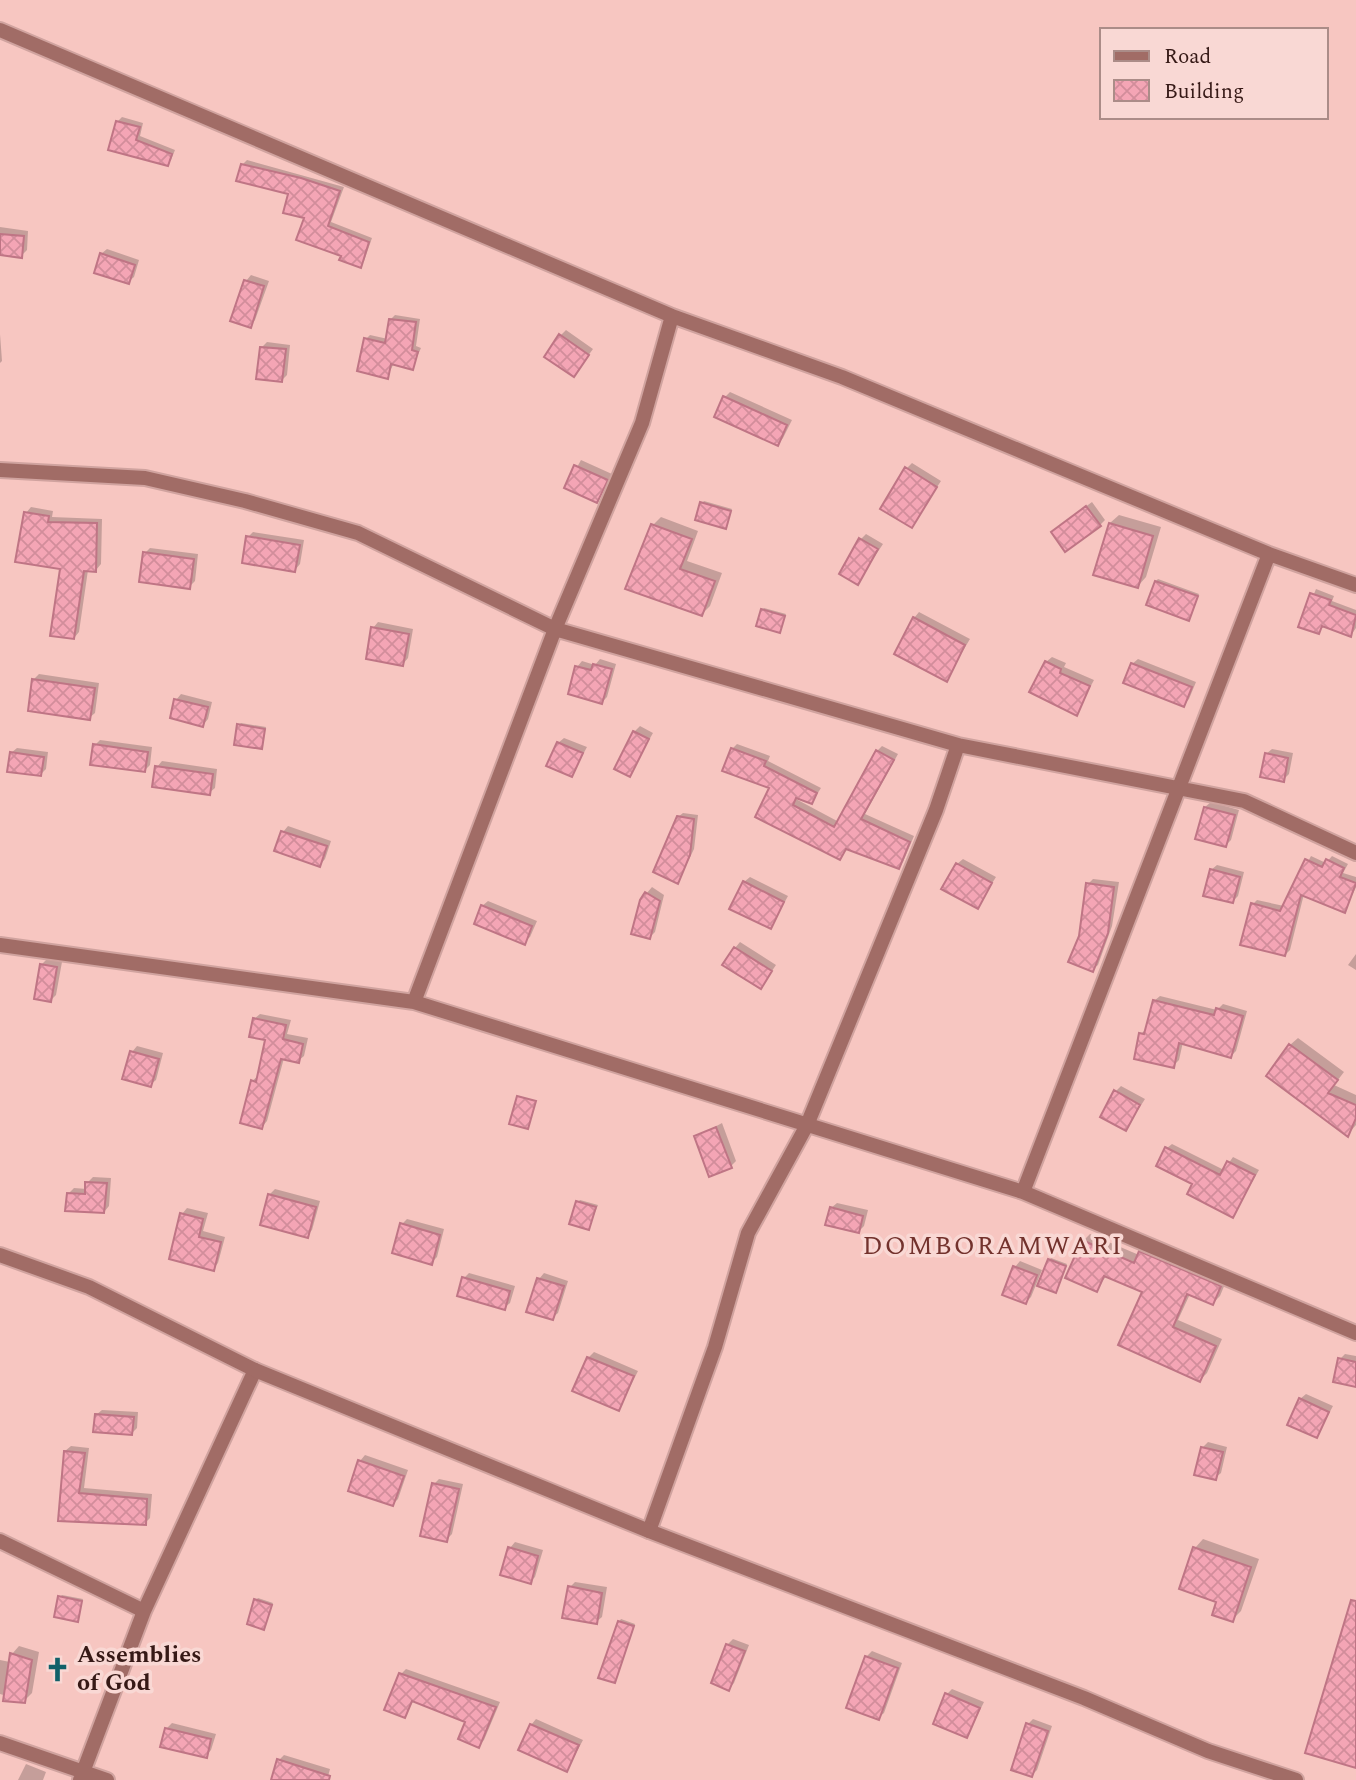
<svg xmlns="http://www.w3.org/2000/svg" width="1356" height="1780" font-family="Spectral,serif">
<defs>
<pattern id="building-cross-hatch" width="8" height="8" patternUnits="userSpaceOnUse" patternTransform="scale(1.75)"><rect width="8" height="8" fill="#f4a5b5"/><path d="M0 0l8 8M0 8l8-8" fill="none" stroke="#d28d9b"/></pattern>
</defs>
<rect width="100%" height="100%" fill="#f7c6c1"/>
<path fill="#0003" d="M122,117l21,6 -3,13 35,14 -4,10 -4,4 -57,-16 7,-26z
M247,160l97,27 -13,35 41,16 -8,23 -4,5 -17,-11 -37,-38 -16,-24 -47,-29z
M0,227l28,4 -1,19 -6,6 -21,-3z
M107,249l32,11 -5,17 -6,5 -27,-28z
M251,275l18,6 -14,39 -5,6 -4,-45z
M395,315l25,4 -4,27 5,2 -9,20 -18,-5 -7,14 -21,-38 4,-4 18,4 3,-20z
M566,330l27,19 -19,26 -14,-39z
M0,334l2,27 -2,2z
M267,342l23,3 -3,30 -5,5 -21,-32z
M730,392l62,28 -9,18 -5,6 -53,-47z
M581,460l31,14 -15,27 -31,-14z
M912,463l29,18 -30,45 -4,-58z
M704,501l28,8 -7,18 -23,-24z
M1092,502l13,18 -5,5 -42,2z
M31,507l22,4 -1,6 50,2 -1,45 -5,6h-8l-9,62 -5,6 -12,-70 -36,-55z
M1119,515l42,12 -15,50 -8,9 -28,-63z
M661,517l37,14 -11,30 35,12 -12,33 -8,8 -49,-89z
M253,532l51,8 -4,24 -5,6 -47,-33z
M866,534l17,10 -26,39 4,-44z
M150,548l48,6 -3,27 -6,6 -44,-34z
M1158,579l41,15 -10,25 -33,-38z
M1316,589l18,7 -2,5 24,9v18l-5,7 -27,-10 -5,7 -18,-6z
M764,608l22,6 -7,17 -17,-21z
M919,612l51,27 -24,40 -32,-61z
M378,622l35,7 -5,29 -5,6 -30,-36z
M1052,657l14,6 -2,4 30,13 -18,34 -30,-52z
M600,659l16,5 -9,33 -5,5 -25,-35 5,-6 13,4z
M1138,659l58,23 -7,17 -5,6 -52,-41z
M39,674l60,9 -4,30 -6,5 -55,-39z
M181,694l31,8 -4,17 -5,6 -27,-25z
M241,723l25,4 -5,21 -22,-23z
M640,726l13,7 -24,42 5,-43z
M564,738l23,9 -14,26 -15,-30z
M100,740l52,7 -2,18 -5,5 -50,-25z
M737,744l33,12 -2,5 53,27 -9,14 -18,-4 45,24 38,-71 5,-5 16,8 -33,60 49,22 -11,26 -5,5 -51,-19 -7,10 -108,-109z
M17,748l31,4 -2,17 -5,5 -30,-21z
M1272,749l21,4 -4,21 -6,6 -17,-26z
M162,761l55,8 -2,19 -6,5 -52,-26z
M1211,802l28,8 -8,30 -5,5 -21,-38z
M683,813l15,2 -4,34 -16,33v-65z
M288,826l43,15 -6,18 -5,6 -37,-33z
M1311,856l15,7 6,-7 16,8 -5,9 13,4v10l-11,24 -41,-17 -14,56 -5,5 -32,-51 4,-4 27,6z
M963,859l33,18 -19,30 -20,-43z
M1217,865l27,7 -6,24 -5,5 -22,-31z
M750,877l38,19 -17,31 -27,-45z
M1093,879l26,3 -7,44 -14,39 -6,5 -12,-34 8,-52z
M652,887l12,8 -9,37 -5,5 -9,-37z
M488,901l49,20 -7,16 -6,5 -42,-36z
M740,942l36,23 -15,22 -26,-39z
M1356,954v16l-8,-5z
M47,959l15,3 -6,33 -5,5 -10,-35z
M1160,996l57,14 6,-6 24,7 -11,40 -5,5 -48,-14 -4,18 -6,6 -32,-32 5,-5 8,-28z
M260,1014l31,6 -4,14 21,4 -4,18 -6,5 -14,-3 -17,63 -5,6 -10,-46 6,-5 9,-37 -13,-20z
M1298,1038l46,34 -10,13 22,10v30l-8,9 -58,-89z
M137,1046l26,7 -7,27 -6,5 -18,-33z
M1121,1086l24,13 -19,30 -10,-38z
M722,1123l14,38 -5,5 -35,-29z
M1172,1144l52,26 9,-13 26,13 -26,46 -39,-33 -27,-35z
M93,1177l18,1 -2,28 -5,6 -36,-18 6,-6 13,1v-6z
M275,1189l45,12 -8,29 -5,6 -38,-41z
M580,1200l18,5 -9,23 -11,-26z
M837,1203l31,7 -4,16 -5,5 -28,-23z
M187,1208l21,5 -5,18 22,6 -7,26 -5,6 -31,-55z
M407,1219l37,10 -7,28 -6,6 -29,-39z
M1090,1234l49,21 8,-10 80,34 -7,17 -7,7 -23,-9 -12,26 44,19 -15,34 -7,7 -56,-89 -37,-16 -11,15 -13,-49z
M1051,1258l16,6 -10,24 -8,-28z
M1020,1261l22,9 -11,27 -5,5 -11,-35z
M469,1273l46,13 -5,17 -6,5 -40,-30z
M544,1273l24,8 -10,32 -6,5 -13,-39z
M594,1352l44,19 -19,38 -31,-51z
M1345,1354l11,2v30l-16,-27z
M1306,1394l27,12 -16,30 -17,-37z
M102,1410l36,2 -1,16 -5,5 -36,-18z
M1208,1442l19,5 -6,26 -6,5 -13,-30z
M71,1446l18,2 -5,40 68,6 -2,24 -5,5 -85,-3 5,-69z
M365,1455l43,15 -10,29 -5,5 -33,-43z
M439,1479l24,5 -11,50 -6,6 -12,-56z
M1203,1539l56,20 -18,52 -9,9 -13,-19 -24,-53z
M515,1542l28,8 -8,27 -5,5 -20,-34z
M575,1582l32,5 -5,30 -6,5 -26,-35z
M62,1595l21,4 -6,21 -17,-23z
M258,1598l15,5 -9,25 -8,-28z
M621,1619l14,5 -21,57 5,-59z
M733,1639l16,6 -15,38 -5,6 -2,-44z
M19,1646l20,6 -7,41 -8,8 -24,-7v-34l10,2 2,-8z
M872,1651l30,12 -18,50 -6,5 -12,-61z
M406,1669l94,33 -16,38 -5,5 -12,-24 -53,-21 -10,16 -3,-42z
M952,1689l32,13 -17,34 -20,-42z
M536,1719l47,21 -16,30 -36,-45z
M1033,1719l19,7 -15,44 -5,5 -4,-51z
M172,1723l44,11 -5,16 -5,6 -39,-28z
M284,1755l46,14 -3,11h-54l6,-20z
M26,1764l20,8 -3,8h-25z"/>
<path fill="url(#building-cross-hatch)" stroke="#bf7585" stroke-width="2" d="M116,121l24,6 -4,13 36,14 -4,12 -60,-16z
M241,164l60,14 39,13 -12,35 41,16 -8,26 -22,-8 2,-4 -45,-16 8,-22 -21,-5 5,-19 -52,-13z
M0,234l24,2 -2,22 -22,-3z
M100,253l35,12 -6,19 -35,-11z
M244,280l20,6 -13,42 -21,-7z
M389,319l27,3 -4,28 6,2 -5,18 -22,-6 -3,15 -31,-8 7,-33 21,5z
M559,334l30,21 -15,22 -30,-20z
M260,347l26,2 -4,33 -26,-3z
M723,396l64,29 -9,21 -64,-29z
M574,465l34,15 -11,23 -33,-15z
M905,467l32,20 -25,41 -32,-19z
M700,502l31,9 -5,18 -31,-9z
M1086,506l15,20 -36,26 -14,-20z
M24,512l25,4 -1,6 49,1 -1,49 -12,-1 -10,68 -24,-3 10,-67 -45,-7z
M1109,523l44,13 -15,52 -45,-13z
M651,524l41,15 -12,30 35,12 -13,35 -77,-27z
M246,536l54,9 -5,27 -53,-9z
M859,538l19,11 -20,36 -19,-11z
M143,552l51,7 -4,30 -51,-7z
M1155,581l43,15 -9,25 -43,-16z
M1310,593l21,7 -2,5 27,10 -5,22 -29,-11 -3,8 -21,-7z
M761,609l24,7 -5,17 -24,-7z
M913,617l52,28 -18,37 -53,-28z
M371,627l38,7 -6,32 -37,-7z
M1045,661l16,8 -1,4 30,13 -13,30 -48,-24z
M1131,663l61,24 -8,20 -61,-24z
M593,664l19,5 -10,35 -34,-10 7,-28 16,4z
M32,679l63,9 -5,32 -62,-9z
M174,699l34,8 -5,20 -33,-9z
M237,724l28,5 -3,20 -28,-4z
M633,731l16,8 -19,38 -16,-8z
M557,742l26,11 -11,24 -26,-11z
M93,744l55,8 -3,20 -55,-7z
M731,748l35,13 -2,5 53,27 -5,11 -16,-6 -3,7 41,22 42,-77 18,10 -33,59 49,23 -11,27 -53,-20 -6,11 -85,-43 14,-29 -47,-17z
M10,752l34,5 -3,19 -34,-4z
M1265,753l23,5 -4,24 -24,-5z
M155,766l58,8 -3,21 -58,-8z
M1204,807l31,8 -9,32 -31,-8z
M677,816l17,3 -4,36 -12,29 -25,-12z
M281,831l46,15 -7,21 -46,-16z
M1305,859l17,8 4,-8 18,9 -4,9 16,6 -11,30 -44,-18 -16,61 -45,-11 11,-42 29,8z
M956,863l36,20 -14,26 -37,-20z
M1210,869l30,8 -7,26 -30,-7z
M743,881l41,21 -13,27 -42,-20z
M1086,883l28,4 -6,46 -15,39 -25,-10 11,-26z
M645,892l15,9 -10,38 -19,-5 9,-34z
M481,905l51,21 -7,19 -51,-21z
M734,947l38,24 -11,18 -39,-24z
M40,964l17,3 -6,35 -17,-3z
M1153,1000l61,15 2,-7 27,8 -12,42 -52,-15 -5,25 -40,-9 5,-26 5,1z
M253,1018l33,7 -3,14 20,5 -4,19 -18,-4 -19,70 -22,-6 11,-43 5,2 9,-42 -16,-3z
M1289,1044l49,36 -10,13 28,12v13l-8,19 -82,-61z
M130,1051l29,8 -8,28 -29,-8z
M1114,1090l26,15 -14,26 -26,-14z
M517,1096l19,5 -8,28 -19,-5z
M716,1127l16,41 -23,9 -15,-41z
M1165,1147l55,28 7,-14 28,14 -22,43 -46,-24 5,-10 -36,-18z
M85,1182l22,1 -3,30 -39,-2 2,-18 18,1z
M268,1194l48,13 -8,31 -48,-13z
M576,1201l20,6 -7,23 -20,-6z
M830,1207l33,9 -4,17 -34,-8z
M180,1213l23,6 -4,18 22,5 -7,29 -45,-12z
M400,1223l40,12 -8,30 -40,-12z
M1082,1240l52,23 5,-12 82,35 -8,19 -26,-11 -14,33 43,19 -16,36 -82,-37 24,-53 -38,-16 -7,16 -32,-14z
M1048,1259l18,7 -10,27 -19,-7z
M1013,1266l24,9 -11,29 -24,-9z
M462,1277l48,14 -5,19 -48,-14z
M537,1278l27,8 -11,34 -27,-8z
M587,1357l47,19 -15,35 -47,-20z
M1338,1358l18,4v25l-23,-5z
M1299,1398l30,14 -12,26 -30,-13z
M95,1414l39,3 -2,18 -39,-3z
M1201,1447l22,5 -7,28 -22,-5z
M64,1451l21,2 -6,40 68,6 -1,26 -88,-4z
M358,1460l46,16 -11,30 -45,-15z
M432,1483l27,6 -12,53 -27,-6z
M508,1547l30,9 -7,28 -31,-9z
M1193,1547l58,20 -18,55 -21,-7 4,-13 -37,-13z
M568,1586l34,7 -5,31 -35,-6z
M58,1596l24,5 -4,21 -24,-5z
M254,1599l18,6 -8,25 -17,-6z
M1351,1600l5,1v167l-51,-15z
M618,1621l16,5 -19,57 -17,-5z
M726,1644l19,7 -16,40 -18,-8z
M10,1653l22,7 -7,43 -22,-2z
M865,1656l33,12 -19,52 -33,-12z
M399,1673l97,34 -17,41 -21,-9 7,-17 -53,-21 -7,17 -21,-8z
M945,1693l35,15 -13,30 -34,-14z
M1026,1723l22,8 -16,46 -21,-7z
M530,1724l49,21 -12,27 -49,-22z
M165,1728l46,11 -4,19 -47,-11z
M277,1759l53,17 -1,4h-58z"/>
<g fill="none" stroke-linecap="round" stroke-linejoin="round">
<defs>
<path id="minor" d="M0,30l672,286 170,61 427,177 87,31
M0,470l145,8 100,23 113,32 197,96 403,116 286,56 112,52
M0,945l414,57 609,190 333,141
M414,1002l141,-373 87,-206 30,-107
M1023,1192l246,-638
M649,1531l66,-184 33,-114 59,-108 129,-315 22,-65
M0,1541l144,70
M0,1743l107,37
M80,1780l64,-169 111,-241"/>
<path id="tertiary" d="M0,1255l89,32 166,83 394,161 435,167 124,53 88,29"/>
</defs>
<use href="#minor" stroke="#d0a39f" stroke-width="18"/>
<use href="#tertiary" stroke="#d0a39f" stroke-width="18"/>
<use href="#minor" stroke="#a16c66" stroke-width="14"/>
<use href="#tertiary" stroke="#a16c66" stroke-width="14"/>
</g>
<defs>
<symbol id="church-bare" viewBox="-9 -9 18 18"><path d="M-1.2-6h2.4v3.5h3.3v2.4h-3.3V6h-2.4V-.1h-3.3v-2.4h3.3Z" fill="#116069" stroke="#f9d8d4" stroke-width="2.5" paint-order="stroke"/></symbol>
</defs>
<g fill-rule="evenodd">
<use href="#church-bare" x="40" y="1652" width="35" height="35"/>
</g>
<g text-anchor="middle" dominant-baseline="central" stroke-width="7" stroke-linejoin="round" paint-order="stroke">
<g font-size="24" font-weight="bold" fill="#361916" stroke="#f9d8d4" text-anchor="start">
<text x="77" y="1655">Assemblies<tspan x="77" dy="28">of God</tspan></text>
</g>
<g font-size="26" letter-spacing="2" fill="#73322d" stroke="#f9d8d4">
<text x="993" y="1246">DOMBORAMWARI</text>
</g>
</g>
<rect x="1100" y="28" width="228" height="91" fill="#f9d8d4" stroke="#ab8c88" stroke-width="2"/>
<rect x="1114" y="51" width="35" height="10" fill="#a16c66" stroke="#ab8c88" stroke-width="2"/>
<text x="1164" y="63" font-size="21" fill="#361916">Road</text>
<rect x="1114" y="80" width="35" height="21" fill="url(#building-cross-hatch)" stroke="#ab8c88" stroke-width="2"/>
<text x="1164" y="98" font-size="21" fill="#361916">Building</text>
</svg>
